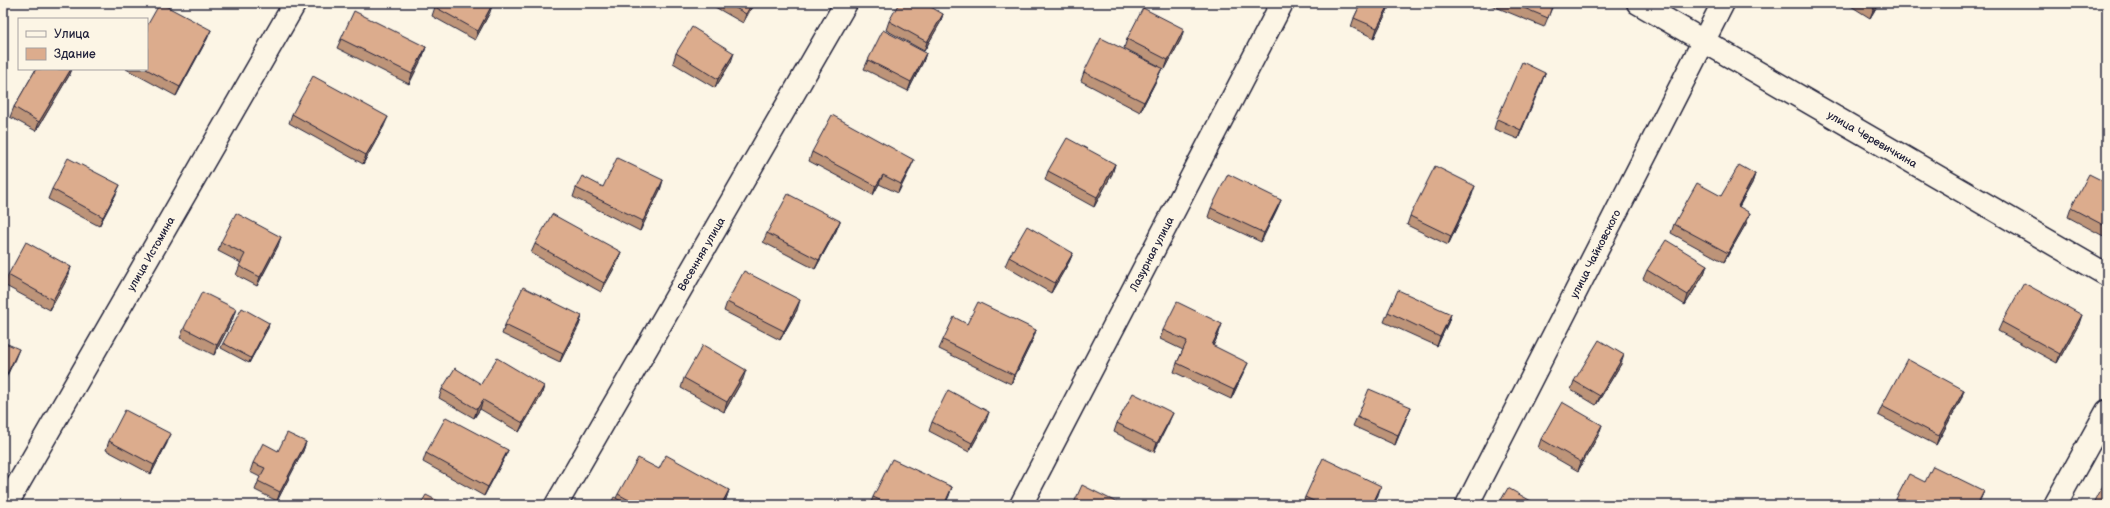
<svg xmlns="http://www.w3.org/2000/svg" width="2110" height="508" font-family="'Balsamiq Sans',sans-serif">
<rect width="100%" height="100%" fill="#fcf5e5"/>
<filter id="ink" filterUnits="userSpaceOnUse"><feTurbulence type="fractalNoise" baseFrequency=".025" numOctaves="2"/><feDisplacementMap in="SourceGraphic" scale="8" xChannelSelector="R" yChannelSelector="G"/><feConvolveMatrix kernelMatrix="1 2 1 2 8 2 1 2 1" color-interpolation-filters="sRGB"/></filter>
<g filter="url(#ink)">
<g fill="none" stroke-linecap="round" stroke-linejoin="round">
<defs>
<g id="minor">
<path id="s1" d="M1638,3l469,272"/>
<path id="s2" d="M6,505l289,-502"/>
<path id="s3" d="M556,505l290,-502"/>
<path id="s4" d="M1021,505l261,-502"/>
<path d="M2055,505l52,-94"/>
</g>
<g id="major">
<path id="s5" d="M1467,505l256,-502"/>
</g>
</defs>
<use href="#minor" stroke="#22223b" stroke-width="25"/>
<use href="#major" stroke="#22223b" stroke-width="25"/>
<use href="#minor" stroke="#fcf5e5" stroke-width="22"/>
<use href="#major" stroke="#fcf5e5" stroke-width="22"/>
</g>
<path fill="#bd9479" stroke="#22223b" d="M708,3h46l-11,20z
M1361,3h30l-17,35 -23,-11 3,-9z
M1486,3h68l-10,24z
M1846,3h33l-9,15z
M435,7l55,5 -15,28 -43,-24z
M943,14l-3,9 -16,28 -38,-21 3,-9z
M211,30l-4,9 -31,57 -50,-27h21z
M341,39l85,8 -3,9 -14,28 -72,-36z
M1127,39h54l-16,30 -3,-1 -4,9 -18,35 -59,-31 3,-9 75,-6 -35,-18z
M676,53l55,9 -16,26 -42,-25z
M926,53l-3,9 -15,29 -44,-22 4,-9z
M36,69h36l-2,5 -34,57 -26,-14 4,-10z
M1545,73l-27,66 -24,-10 3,-10z
M292,114l92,12 -21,38 -74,-41z
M812,152l98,17 -12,24 -19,-9 -6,11 -64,-34z
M1115,164l-3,10 -18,33 -49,-27 3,-9z
M1755,174l-3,9 -13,24 8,15 -23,40 -53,-29 3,-9 47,-28z
M663,180l-3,10 -20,41 -67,-34 3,-9 27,-1z
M2107,183v55l-39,-21 3,-9z
M52,189l64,5 -17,32 -51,-27z
M1472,195l-24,50 -41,-20 3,-9z
M1281,200l-4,9 -16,33 -53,-25 3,-9z
M840,221l-4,10 -21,38 -52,-27 4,-9z
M221,242l57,4 -21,40 -21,-11 5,-12 -23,-12z
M535,244l83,17 -17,31 -70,-39z
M1073,253l-4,9 -18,31 -46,-27 4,-9z
M1707,265l-3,9 -19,31 -42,-26 4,-9z
M71,267l-3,10 -18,33 -46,-25 4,-10z
M727,302l70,8 -17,30 -56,-29z
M1388,312l63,2 -3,9 -11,23 -53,-24z
M582,316l-3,9 -19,37 -58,-28 3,-9z
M233,318l-19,37 -34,-17 4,-10z
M2002,322l77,2 -22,39 -59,-32z
M269,323l-1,5 -19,35 -28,-15 2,-5z
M967,324l69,6 -3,9 -22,45 -72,-35 4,-9z
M1163,330l56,3 -6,13 31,26 -13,27 -57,-27 3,-9 6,-13 -23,-11z
M1621,364l-25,41 -25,-15 3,-9z
M684,378l59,1 -19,33 -43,-24z
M481,384l63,2 -3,10 -22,36 -39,-23 -6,9 -35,-20 3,-9z
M1964,390l-3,9 -25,46 -58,-30 4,-9z
M1411,407l-16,38 -42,-19 4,-9z
M986,421l-17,31 -40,-21 3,-9z
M1169,422l-15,30 -40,-20 3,-9z
M1599,434l-21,37 -40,-23 3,-9z
M109,441l58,2 -16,31 -45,-24z
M306,442l-3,9 -26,50 -22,-11 5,-13 -10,-5 3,-9 25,-12z
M508,450l-4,9 -20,37 -61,-34 3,-9z
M659,469l70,21 -3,9 -3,6h-113l6,-7 2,-4z
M1925,482l59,9 -6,14h-84l2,-6z
M952,487l-7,18h-75l3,-8z
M1378,495l-5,10h-71l3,-8z"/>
<path fill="#9a7863" stroke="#22223b" d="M493,3l-3,9 -15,28 3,-9z
M752,3h2l-11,20 3,-9z
M1390,3h1l-17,35 3,-10z
M1877,3h2l-9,15 4,-10z
M943,14l-3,9 -16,28 3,-9z
M1184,29l-3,10 -16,30 3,-9z
M211,30l-4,9 -31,57 4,-9z
M426,47l-3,9 -14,28 3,-10z
M734,53l-3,9 -16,26 3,-9z
M926,53l-3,9 -15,29 3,-9z
M1162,68l-4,9 -18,35 4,-10z
M71,69h1l-2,5 -34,57 3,-9z
M1545,73l-3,9 -24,57 3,-9z
M388,117l-4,9 -21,38 3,-9z
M914,160l-4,9 -12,24 3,-9z
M1115,164l-3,10 -18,33 3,-10z
M1755,174l-3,9 -18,32 4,-9z
M883,175l-4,9 -6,11 3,-9z
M663,180l-3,10 -20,41 3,-10z
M120,185l-4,9 -17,32 4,-9z
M1475,186l-3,9 -24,50 3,-9z
M1281,200l-4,9 -16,33 3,-9z
M1750,213l-3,9 -23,40 4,-9z
M840,221l-4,10 -21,38 4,-9z
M281,237l-3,9 -21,40 3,-9z
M621,252l-3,9 -17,31 3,-9z
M1073,253l-4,9 -18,31 4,-10z
M1707,265l-3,9 -19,31 3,-10z
M71,267l-3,10 -18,33 3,-10z
M800,300l-3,10 -17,30 4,-9z
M236,309l-3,9 -19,37 3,-10z
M1451,314l-3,9 -11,23 3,-9z
M2082,315l-3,9 -22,39 3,-9z
M582,316l-3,9 -19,37 3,-9z
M269,323l-1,5 -19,35 2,-5z
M1222,324l-3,9 -10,22 3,-10z
M1036,330l-3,9 -22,45 3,-9z
M19,349l-4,10 -12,25v-2z
M1624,355l-3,9 -25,41 4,-9z
M1248,363l-4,9 -13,27 3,-9z
M746,370l-3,9 -19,33 3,-10z
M544,386l-3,10 -22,36 4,-9z
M1964,390l-3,9 -25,46 3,-9z
M483,400l-3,9 -6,9 3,-9z
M1411,407l-4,9 -12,29 3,-10z
M989,412l-3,9 -17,31 3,-9z
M1173,413l-4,9 -15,30 3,-9z
M1602,425l-3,9 -21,37 3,-9z
M171,434l-4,9 -16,31 3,-9z
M306,442l-3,9 -26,50 3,-9z
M508,450l-4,9 -20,37 4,-9z
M1381,486l-3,9 -5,10h-1z
M952,487l-3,9 -4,9h-1z
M729,490l-3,9 -3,6h-2z
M1984,491l-4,9 -2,5h-1z"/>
<path fill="#dcac8d" stroke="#22223b" d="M160,3l51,27 -31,57 -34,-18h1v-43z
M437,3h56l-15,28 -43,-24z
M727,3h25l-6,11z
M899,3h25l19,11 -16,28 -38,-21z
M1361,3h29l-13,25 -23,-10z
M1512,3h41l-5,15z
M1865,3h12l-3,5z
M1143,8l41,21 -16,31 -41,-21z
M354,11l72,36 -14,27 -71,-35z
M692,27l42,26 -16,26 -42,-26z
M883,30l43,23 -15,29 -43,-22z
M1101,38l61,30 -18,34 -60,-30z
M1522,62l23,11 -24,57 -24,-11z
M36,69h35l-32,53 -25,-15z
M313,76l75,41 -22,38 -74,-41z
M832,115l82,45 -13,24 -18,-9 -7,11 -64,-34z
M1067,138l48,26 -18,33 -49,-26z
M68,158l52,27 -17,32 -51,-28z
M617,158l46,22 -20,41 -67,-33 6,-12 21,11z
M1739,165l16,9 -17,32 12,7 -22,40 -54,-29 23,-41 24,13z
M1435,166l40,20 -24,50 -41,-20z
M1228,174l53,26 -17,33 -53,-25z
M2089,174l18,9v44l-36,-19z
M788,194l52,27 -21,39 -52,-27z
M236,213l45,24 -21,40 -21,-11 6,-12 -24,-12z
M552,214l69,38 -17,31 -69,-39z
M1027,226l46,27 -18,30 -46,-26z
M1666,240l41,25 -19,30 -41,-25z
M26,242l45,25 -18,33 -45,-25z
M744,271l56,29 -16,31 -57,-29z
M2024,283l58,32 -22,39 -58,-32z
M523,287l59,29 -19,37 -58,-28z
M1398,290l53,24 -11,23 -52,-25z
M202,292l34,17 -19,36 -33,-17z
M978,302l58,28 -22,45 -71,-35 11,-23 13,7z
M1177,302l45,22 -10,21 36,18 -14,27 -57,-27 10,-22 -24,-11z
M242,308l27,15 -18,35 -28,-15z
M1599,340l25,15 -24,41 -26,-15z
M3,342l16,7 -16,33z
M703,345l43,25 -19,32 -43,-24z
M497,358l47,28 -21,37 -40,-23 -6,9 -35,-20 13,-21 26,16z
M1907,359l57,31 -25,46 -57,-30z
M1369,389l42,18 -13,28 -41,-18z
M948,390l41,22 -17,31 -40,-21z
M1133,393l40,20 -16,30 -40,-20z
M1562,402l40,23 -21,37 -40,-23z
M125,410l46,24 -17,31 -45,-24z
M446,417l62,33 -20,37 -62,-34z
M287,433l19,9 -26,50 -22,-11 7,-13 -12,-5 10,-20 15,8z
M666,455l63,35 -8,15h-83l-20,-11 20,-36 21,11z
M1323,458l58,28 -9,19h-50l-17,-8z
M892,459l60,28 -8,18h-53l-18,-8z
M1933,466l51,25 -7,14h-68l-13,-6 13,-25 16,8z
M2107,478v27h-14z
M1082,485l40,20h-49z
M1508,488l30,17h-40z
M426,495l20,10h-26z
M614,497l14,8h-18z"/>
</g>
<g text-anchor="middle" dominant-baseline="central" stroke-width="3" stroke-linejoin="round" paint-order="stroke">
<g font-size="11" fill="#22223b" stroke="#fcf5e5">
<text stroke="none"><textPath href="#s1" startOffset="271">улица Черевичкина</textPath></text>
<text stroke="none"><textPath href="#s2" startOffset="290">улица Истомина</textPath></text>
<text stroke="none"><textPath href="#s3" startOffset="290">Весенняя улица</textPath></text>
<text stroke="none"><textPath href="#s4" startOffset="283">Лазурная улица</textPath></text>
<text stroke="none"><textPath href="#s5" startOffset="282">улица Чайковского</textPath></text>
</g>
</g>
<rect width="2110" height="508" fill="none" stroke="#fcf5e5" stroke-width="16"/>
<rect x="8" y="8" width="2094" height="492" fill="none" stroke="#22223b" stroke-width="1.5" filter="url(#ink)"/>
<rect x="18" y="18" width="130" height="52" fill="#fcf5e5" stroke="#a5a1a1"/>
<rect x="26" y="31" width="20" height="6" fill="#fcf5e5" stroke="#a5a1a1"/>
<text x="54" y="38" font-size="12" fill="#22223b">Улица</text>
<rect x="26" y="48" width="20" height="12" fill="#dcac8d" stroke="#a5a1a1"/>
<text x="54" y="58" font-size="12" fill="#22223b">Здание</text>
</svg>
